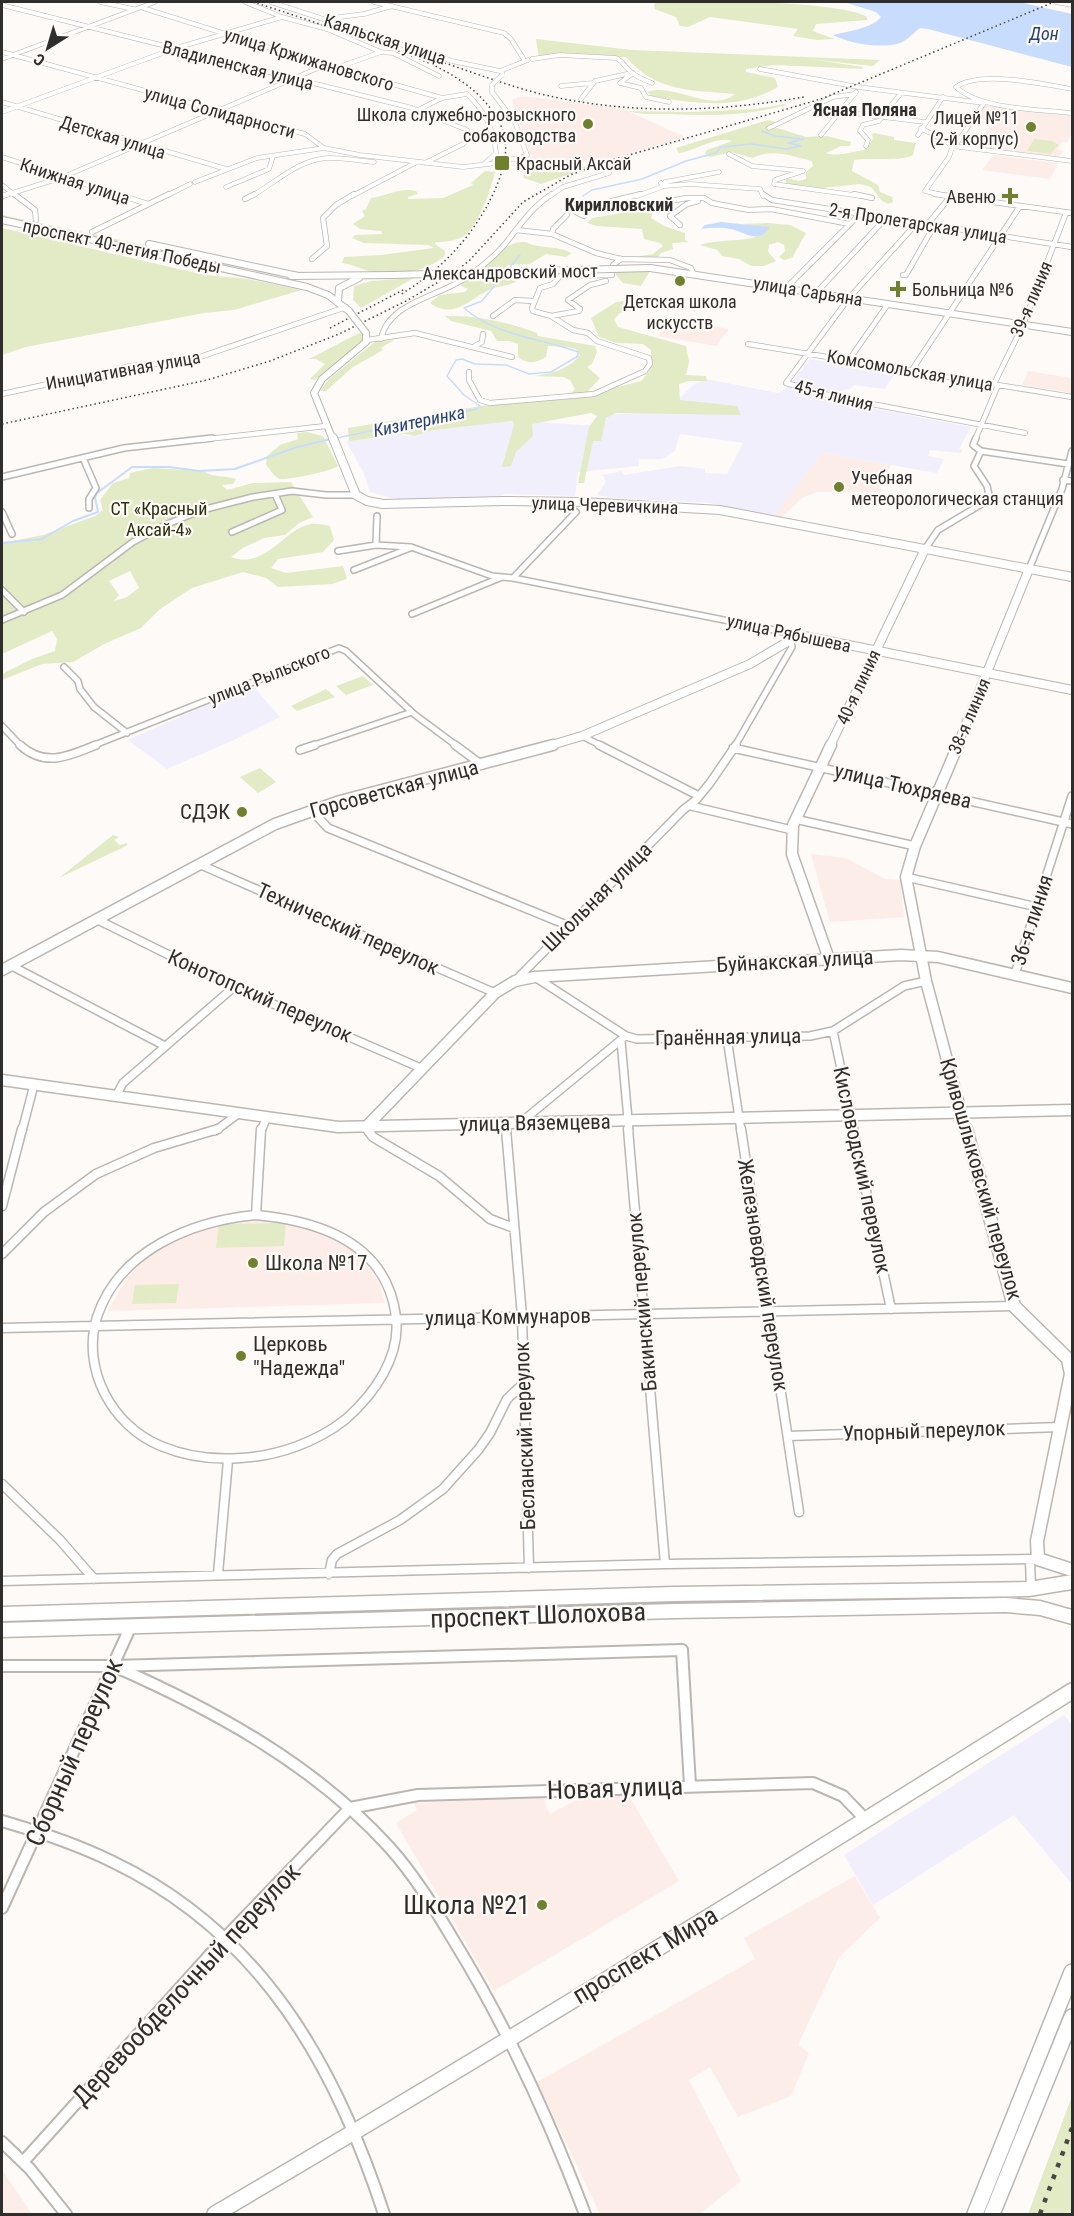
<svg xmlns="http://www.w3.org/2000/svg" width="1074" height="2216" font-family="'Roboto Condensed',sans-serif">
<rect width="100%" height="100%" fill="#fefaf7"/>
<path fill="#f2effc" d="M810,359l85,14 -10,16 -31,-4 -4,4 -10,2 -5,3 -44,-11z
M706,379l72,14 12,-7 30,9 -1,3 152,29 -12,22 3,1 -1,3 -31,-3 -2,6 16,3 -7,14 -115,-20 -48,63 -64,-13 -96,-5 -17,-3 9,-13 -3,-7 19,-4 2,4 57,-9 24,3v4l22,1 16,-31 -63,-9 -5,17 -13,8h-23v7l-61,6 -3,24 -70,-2 -7,3 -98,3 -30,-8 -6,-18 -18,-33 54,-6 12,1 17,-5 56,-8 40,-2 72,5 15,-12 38,-1 31,-16 13,-13z
M252,685l28,32 -46,23 -67,29 -39,-29z
M1064,1715l8,10v159l-58,-69 -141,90 -29,-50z"/>
<path fill="#fdede9" d="M522,96l101,13 62,28 -84,26 -64,-3 -6,-3 -19,-57z
M988,104l84,11v18l-4,9h-6l-4,7 5,2 -3,6 -76,-9v-2l-6,-1 14,-23 -17,-3 10,-14z
M994,155l64,8 -8,16 -68,-9z
M685,321l44,8 -13,17 -58,-10 8,-10 13,2z
M1028,371l44,7v15l-50,-8z
M822,453l69,12 -10,17 -1,10h-63l-15,6 -20,19 -8,-1z
M811,854l35,4 39,21 15,1 4,37 -74,5z
M252,1217l70,12 33,21 23,30 7,23 -277,8 19,-34 19,-19 36,-23z
M588,1794l41,2 50,85 -185,110 -98,-168 21,-13 -3,-7 131,-6 1,10 4,7z
M855,1876l25,42 -41,39 -41,88 11,8 -18,43 -53,21 -28,-50 -21,13 52,101 -41,33h-100l-63,-132 218,-123 -11,-21z
M2,2170l30,44h-30z"/>
<path fill="#e2ebc5" fill-rule="evenodd" d="M656,2c42,-1 182,-2 211,15v3l-51,4 -3,7 22,8 -18,1 -24,-4 5,-7 -88,-12 -22,10 -8,-1 -4,-9 -21,-8 -1,-4z
M536,39l96,11 248,10 -7,6 -57,-6 47,7 -1,2 -86,-4 -30,4v3l29,6 3,9c-40,23 -82,17 -126,9l-5,-4c29,-10 62,22 88,2 -42,-4 -78,-1 -109,-37l-87,1z
M784,104l3,1c-40,11 -78,11 -119,9 -15,0 -27,1 -41,-3l65,1 64,-3z
M768,120l13,3 -7,4 32,10 21,-1 24,6 -1,4h-9l-15,7c12,4 25,-1 38,-3l9,-11 -1,-5 3,-1 19,4v3l22,3 -3,12c-12,7 -42,2 -59,5l-2,11 26,14 2,7 12,5 1,5 -5,2 -6,-3 -11,-14 -11,-3 -48,5 -26,-6v-5l13,3 7,-2v-7l7,-6 -1,-5c-20,-5 -40,-13 -59,-3l-21,-6 -22,5 -5,-3 2,-4 25,-9c-15,-6 -37,10 -53,12l-3,-5z
M1034,139l18,2 6,4 -7,9 -24,-3z
M570,166l21,1 -50,17 -17,-6 -1,-2 5,-4v-5h7v4h17z
M485,171l10,1c-4,17 -16,53 -31,64 -8,5 -19,6 -28,6l-1,2 10,7v4c-18,18 -46,19 -71,17 -11,-1 -20,-8 -32,-9l2,-6 37,-2 53,-7 -6,-3 -64,-2 -12,-5 3,-3 27,-1 -1,-3 -21,-2 -7,-5 12,-8 -3,-5 4,-2 5,-11c16,-2 29,-11 45,-7l2,3 -10,3v2l35,-1 30,-13 -2,-2z
M645,209h15l-7,3 -2,6 13,8 21,7v7l4,2 -17,1 1,6 -12,4 -3,4h-23l18,-3 10,-8 -3,-3 -16,-4 -2,-10 -45,-3 -10,-3 5,-5z
M2,215l223,47 24,8 -247,-51z
M768,223l22,2 16,8 -14,25 -8,2 -5,-3 6,-6 -1,-6 -6,-3 -9,3 -1,7 8,9 -12,5h-13l-12,-7 -17,-3 -5,-6 -17,-5c21,-8 57,0 69,-17l-27,-4z
M2,228l203,47 43,4 54,11 -68,20 -30,3 -178,34 -24,8z
M526,242c12,7 30,3 46,11l-6,4 -20,-3 -16,10 -22,1 -6,9 13,3 1,5c-8,4 -18,4 -27,8 -21,10 -35,30 -59,13l10,-8 25,-3 3,-3 -7,-3 1,-3c25,-10 34,-42 64,-41z
M650,271l-9,15 -18,-3 -7,-8v-3z
M414,278l-53,30 -8,-8 1,-14 17,-5z
M633,300l3,8 -16,5 -6,6 4,8 68,19 3,16 -3,13 20,1 1,5h-18l-10,3 1,16 57,6 4,9 -125,-2 -10,5 -5,23h-8l-9,42h-6l11,-56 8,-11 -6,-3 -59,11 1,12 -17,16 -5,14 -9,1 12,-42 -2,-4 -78,9 -20,6 -9,-2 -56,7 -1,-13 139,-23 79,-7 9,-9 -5,-9 -7,-3 -29,-1c17,-2 35,-7 46,-21l-4,-6 -8,-2 -20,-1 -2,11c-10,6 -18,8 -28,0v-13l-9,-3h-12l-6,-10 -40,-10 -6,-5c32,-1 62,6 92,17l1,3 57,10 2,6 -5,12 -5,3 13,11 -12,13 6,2 47,-12 10,-12v-19l-8,-6 -26,-1 -18,-6 -8,-19 25,-16z
M363,331v11l-48,38 -5,-1 15,-15 -9,-5h-7z
M394,340l-13,8 2,2 -30,17 -27,24h-6l9,-12 47,-38z
M307,432l16,4 15,30c-6,5 -50,14 -58,13 -6,-2 -10,-10 -14,-14l1,-9 13,-11 18,-6 -1,-6z
M153,468l51,3c8,7 21,4 32,8l-3,5 -11,1 5,5 26,-7 38,-1 22,35 -14,6 -14,12 -21,3 -21,10 -12,9c35,13 52,-28 80,-33 5,-1 13,1 19,2l4,14 -11,12 -45,7 -7,9 15,5 57,-7 4,13 -15,5 -54,3 -12,-9 -23,-6 -51,16 -32,21 -19,19 -37,16 -31,18 -31,2 -40,16v-6l30,-15 23,-8 2,-12 -5,-8 -50,23v-111l41,-8 52,-19 8,-6 -3,-10 13,-17 16,-5 1,-5zM130,571l9,17 -12,9 -13,4 5,-6 -10,-14z
M363,676l10,9 -27,10 -10,-9z
M326,689l9,8 -38,14 -6,-5z
M260,768l16,14 -18,11 -18,-16z
M113,835l6,2 -5,3 6,5 6,-2 2,2 -69,33z
M286,1223l-2,23 -68,2 3,-24z
M179,1284l-3,19 -44,1 3,-19z
M1072,2096v118h-44z"/>
<path fill="#c8dcfd" d="M844,2h175l53,12v53l-144,-38 -8,-1c-7,5 -12,12 -20,15 -18,6 -50,1 -67,-8 15,-4 38,-6 48,-18l-5,-5z
M721,222l49,5c-12,19 -26,4 -39,2 -10,-2 -20,-1 -30,0l4,-4z"/>
<g fill="none" stroke-linecap="round" stroke-linejoin="round">
<path stroke="#c8dcfd" stroke-width="1.5" d="M583,196l9,-6 50,-11 44,-18 30,-8 5,-6 30,-3 35,5 15,-3 -13,-3 16,-4 -29,-3 -13,-5
M327,440l150,-31 3,-3 -16,-11 -17,-19 9,-16 6,-1 13,5 31,1 23,9 22,-2 27,-16v-4c-38,-14 -82,-16 -114,-44l18,-7 38,-46"/>
<path stroke="#c8dcfd" stroke-width="2" d="M2,543l40,-4 31,-18 25,-9 -3,-15 2,-4 35,-26h37l30,4 36,-2 62,-22 37,-9"/>
<defs>
<path id="street-far5" d="M100,2l33,7
M245,2l37,15 45,12 54,23 12,1 46,23
M271,2l181,59 48,10
M374,2l130,31 7,6 12,19
M1056,2l16,3
M2,5l410,103 55,22 2,6 -6,8 -38,19
M143,8l182,57 117,33
M324,19l40,-5 28,-8
M2,52l303,82 19,14 36,7 103,12 26,-3
M2,59l153,-57
M532,59l28,-4 56,3c7,3 8,8 14,13 6,6 14,9 22,12
M336,68l45,-16
M760,69l98,18 126,16 -27,40 -7,1
M502,73l-2,-2 28,-11
M633,73l-13,10 21,5 5,9 23,5
M492,85v7l23,30 12,33 -4,2
M561,86l32,-3
M1072,89c-29,-5 -91,-19 -116,-2 25,23 83,22 116,26
M581,99l14,-18 32,-7
M2,102l224,67
M418,110l24,-12 25,-4c17,16 27,36 29,59l-12,11
M2,112l174,-64 106,-31
M841,112l84,10
M769,128l64,-31 22,-3
M921,128l29,16
M821,135l35,-43
M918,135l25,-38
M866,146l2,-6 -8,-9 3,-6 16,-4 22,-28
M952,146l120,15
M729,154l23,12 51,5 -28,9 -1,4 87,12
M2,157l120,39
M195,182l62,-24 67,-10
M665,182l54,-10
M661,183l3,3 26,-2 70,5 3,7
M2,185l14,11
M226,187l43,-18 4,-13
M3,196l60,-19 262,-112
M166,196l24,-12
M252,196c24,-14 46,-36 75,-38 16,-1 31,3 47,4
M352,196l63,-33
M550,196l13,-9 46,-14
M637,196l27,-10
M946,196l-21,-5 24,-34 3,-9 -2,-4"/>
<path id="street-far4" d="M14,194l21,16 1,10
M117,194l31,10
M763,194l9,6 300,47
M854,194l18,4
M935,194l137,19
M2,196l6,-2
M245,199l10,-5
M645,205l42,-7h17l8,5 37,7 22,-1 79,15
M584,216l-8,-4 11,-5 54,-13
M917,223l-68,75 -63,85 49,14 190,36
M680,225l-10,-9 17,-12 11,-3
M927,225l23,-28
M516,230l36,4 44,19 25,6 49,1 21,8 2,5
M92,232l77,-38
M552,234l1,-5 14,-14
M312,259l15,-13 -4,-28 13,-13 18,-11
M903,275h3l28,-49
M786,288l74,-74
M816,293l70,-75
M493,316l22,-16 18,1
M551,316l28,-5 1,-2 -12,-9 22,-15 16,-4
M381,339c7,-37 58,-42 86,-62 13,-9 28,-21 38,-33 15,-19 27,-37 47,-50
M367,340l48,-7 97,24
M748,344l324,53
M475,346l7,-4 1,-8
M849,360l39,-56
M912,370l108,-164
M469,372v8l11,20 10,3 104,-9 51,-23 5,-7 -1,-6 -52,-17 -9,-8 -15,-3 -22,-14 -18,-5 -1,-3 8,-20 13,-4 7,-8 52,-1 1,-10 8,-6
M994,384l29,-59 43,-112
M2,394l129,-28 57,-5 158,-54
M198,440l128,-14
M975,440l23,-55"/>
<path id="street-far3" d="M976,438l-3,7 8,6 87,13
M83,458l13,30 -7,11v9
M2,477l122,-29 88,-10
M1063,480l9,1
M2,512l10,22
M377,516l-1,29 35,2 81,29 21,2 286,57
M232,532l50,-22 -7,-16
M925,549l13,-19 52,-31 -3,-13 -13,-20 7,-15
M338,551l38,-6
M1029,569l33,-80 10,-38
M354,570l56,-22
M513,578l63,-66
M2,590l22,22
M412,614l90,-37
M2,620l60,-25 71,-53 32,-17 37,-15 51,-13 39,-6 34,4h30
M64,667l14,14 2,8 14,18 33,26
M2,726l19,20
M582,736l20,10
M92,746l247,-98 7,3 68,63 43,32
M311,746l101,-34
M735,746l57,-99 -1,-7"/>
<path id="street-far2" d="M20,745c25,23 49,11 76,0
M455,745l27,20
M599,745l100,51
M733,748l339,76
M300,750l15,-5
M691,806l101,24
M312,811l16,17 241,98
M795,819l120,27
M201,865l294,128
M906,877l131,30
M98,920l136,67 189,82
M10,965l155,81
M1015,974l57,-178
M535,977l91,59 11,3 173,-3 23,-5 71,-45 22,-5
M515,981l168,-171 13,-10 14,-17 26,-38
M833,1031l21,100
M727,1038l14,93
M621,1041l8,90
M116,1096l7,-13 111,-96
M520,1123l102,-84
M506,1124l1,7
M366,1127l2,4
M22,1131l12,-46
M215,1131l23,-17
M261,1131l6,-14"/>
<path id="street-far1" d="M367,1129l6,8 66,39 51,43 24,9
M506,1129l16,187 7,252
M628,1129l37,435
M741,1129l58,383
M853,1129l38,180
M2,1206l20,-77
M256,1215c65,6 131,29 140,102 5,40 -22,77 -50,102 -29,23 -68,37 -105,39 -27,2 -54,-1 -80,-12 -49,-20 -80,-77 -64,-129 22,-67 95,-96 159,-102z
M256,1215l5,-86
M2,1254l42,-42 52,-38 58,-26 64,-19
M2,1328l1012,-22
M788,1436l272,-9
M2,1484l58,56 34,39
M1030,1560l1,28
M218,1574l10,-114
M329,1574l3,-14 5,-6 63,-34 43,-31 35,-39 12,-17 17,-34 15,-14
M2,1581l663,-17 373,-5"/>
<path id="street" d="M2,1666h111l569,-16 8,135
M116,1667c100,44 200,99 274,181 25,28 45,61 64,93 53,86 95,178 131,273
M2,1821c38,11 75,23 111,41 148,71 222,202 271,352
M2,1908l128,-280
M2,2142l28,27 36,45
M23,2162l202,-224 125,-130 68,-13 395,-12 30,13 23,24"/>
<path id="secondary-far4" d="M2,220l305,67 21,8 21,16
M149,244l149,32
M650,268l422,64
M291,276l102,-1
M338,301l1,-13 20,-10
M333,440l-19,-47 8,-14 44,-37v-9"/>
<path id="secondary-far3" d="M333,438l23,57 11,6 16,3 119,-3 81,1 137,8 352,67
M548,746l34,-10 168,-72 49,-29 273,55
M830,746l95,-197
M957,746l72,-177"/>
<path id="secondary-far2" d="M958,745l-43,101 -9,31 20,104 40,150
M829,959l-37,-105 1,-29 38,-80
M2,970l273,-146 65,-23 213,-56
M2,1080l336,47 734,-17
M366,1127l129,-134 20,-12 20,-4 366,-22 37,2 134,31"/>
<path id="secondary-far1" d="M966,1129l48,177 54,53 3,15 -34,167 1,18 34,11"/>
<path id="secondary" d="M215,2214c289,-169 573,-345 857,-523
M975,2214l97,-242
M992,2214l80,-197"/>
<path id="primary" d="M1072,1575v14l-43,7 -355,5 -672,20v-14l672,-20 355,-5z
M1006,1598l34,3 32,9v14l-32,-9 -34,-3 -331,6 -673,19v-14l673,-19z"/>
</defs>
<use href="#street-far5" stroke="#bbb6b2" stroke-width="5"/>
<use href="#street-far4" stroke="#bbb6b2" stroke-width="6"/>
<use href="#street-far3" stroke="#bbb6b2" stroke-width="8"/>
<use href="#street-far2" stroke="#bbb6b2" stroke-width="10"/>
<use href="#street-far1" stroke="#bbb6b2" stroke-width="11"/>
<use href="#street" stroke="#bbb6b2" stroke-width="14"/>
<use href="#secondary-far4" stroke="#bbb6b2" stroke-width="8"/>
<use href="#secondary-far3" stroke="#bbb6b2" stroke-width="10"/>
<use href="#secondary-far2" stroke="#bbb6b2" stroke-width="13"/>
<use href="#secondary-far1" stroke="#bbb6b2" stroke-width="15"/>
<use href="#secondary" stroke="#bbb6b2" stroke-width="18"/>
<use href="#primary" stroke="#bbb6b2" stroke-width="3"/>
<use href="#street-far5" stroke="#fff" stroke-width="4"/>
<use href="#street-far4" stroke="#fff" stroke-width="4.5"/>
<use href="#street-far3" stroke="#fff" stroke-width="5"/>
<use href="#street-far2" stroke="#fff" stroke-width="7"/>
<use href="#street-far1" stroke="#fff" stroke-width="8"/>
<use href="#street" stroke="#fff" stroke-width="10"/>
<use href="#secondary-far4" stroke="#fff" stroke-width="6"/>
<use href="#secondary-far3" stroke="#fff" stroke-width="8"/>
<use href="#secondary-far2" stroke="#fff" stroke-width="10"/>
<use href="#secondary-far1" stroke="#fff" stroke-width="12"/>
<use href="#secondary" stroke="#fff" stroke-width="15"/>
<use href="#primary" fill="#fff" fill-rule="evenodd"/>
<path stroke="#4a4745" stroke-width="1.5" stroke-dasharray="1.5 3" stroke-linecap="butt" d="M253,2c32,10 64,21 95,32 53,18 127,36 153,92 10,21 2,46 -7,66 -21,45 -52,77 -94,103
M436,60c36,12 72,26 109,35 86,20 173,17 259,2
M330,328l75,-39
M2,424l205,-44 63,-19 69,-27 67,-33 46,-27 17,-13 54,-59 47,-27 42,-15 209,-61 233,-97"/>
<path stroke="#4a4745" stroke-width="4.5" stroke-dasharray="4.5 8" stroke-linecap="butt" d="M1040,2214l32,-86"/>
<defs>
<path id="street-bridge" d="M492,85l10,-10
M489,164l34,-7"/>
<path id="secondary-bridge" d="M393,275l257,-7
M349,311l17,22"/>
</defs>
<use href="#street-bridge" stroke="#bbb6b2" stroke-width="5" stroke-linecap="butt"/>
<use href="#secondary-bridge" stroke="#bbb6b2" stroke-width="8" stroke-linecap="butt"/>
<use href="#street-bridge" stroke="#fff" stroke-width="4"/>
<use href="#secondary-bridge" stroke="#fff" stroke-width="6"/>
</g>
<g fill="#6f802f" stroke="#fefaf7" stroke-width="2">
<circle cx="588" cy="124" r="6"/>
<circle cx="1031" cy="127" r="6"/>
<rect x="494" y="155" width="16" height="16" rx="3"/>
<path d="M1007 187h6v6h6v6h-6v6h-6v-6h-6v-6h6z"/>
<circle cx="680" cy="281" r="6"/>
<path d="M895 280h6v6h6v6h-6v6h-6v-6h-6v-6h6z"/>
<circle cx="839" cy="487" r="6"/>
<circle cx="242" cy="812" r="6"/>
<circle cx="253" cy="1263" r="6"/>
<circle cx="241" cy="1356" r="6"/>
<circle cx="542" cy="1905" r="6"/>
</g>
<g text-anchor="middle" dominant-baseline="central" stroke-width="4.5" stroke-linejoin="round" paint-order="stroke">
<g font-size="18" font-style="italic" fill="#244275" stroke="#fefaf7">
<text x="1044" y="33">Дон</text>
<text transform="translate(419 421) rotate(-12)">Кизитеринка</text>
</g>
<g font-size="18" fill="#302e2c" stroke="#fefaf7">
<text transform="translate(385 39) rotate(18)">Каяльская улица</text>
<text transform="translate(309 59) rotate(17)">улица Кржижановского</text>
<text transform="translate(238 65) rotate(14)">Владиленская улица</text>
<text transform="translate(220 112) rotate(15)">улица Солидарности</text>
<text transform="translate(113 137) rotate(17)">Детская улица</text>
<text transform="translate(75 181) rotate(18)">Книжная улица</text>
<text transform="translate(918 223) rotate(9)">2-я Пролетарская улица</text>
<text transform="translate(122 246) rotate(12)">проспект 40-летия Победы</text>
<text transform="translate(510 272) rotate(-1)">Александровский мост</text>
<text transform="translate(808 291) rotate(9)">улица Сарьяна</text>
<text transform="translate(1031 299) rotate(-67)">39-я линия</text>
<text transform="translate(123 370) rotate(-10)">Инициативная улица</text>
<text transform="translate(910 370) rotate(10)">Комсомольская улица</text>
<text transform="translate(834 395) rotate(14)">45-я линия</text>
<text transform="translate(605 505) rotate(2)">улица Черевичкина</text>
<text transform="translate(789 633) rotate(12)">улица Рябышева</text>
<text transform="translate(269 675) rotate(-22)">улица Рыльского</text>
<text transform="translate(858 687) rotate(-65)">40-я линия</text>
<text transform="translate(969 716) rotate(-67)">38-я линия</text>
</g>
<g font-size="18" font-weight="bold" fill="#302e2c" stroke="#fefaf7">
<text x="865" y="109">Ясная Поляна</text>
<text x="619" y="204">Кирилловский</text>
</g>
<g font-size="18" fill="#302e2c" stroke="#fefaf7" text-anchor="end">
<text x="576" y="114">Школа служебно-розыскного<tspan x="576" dy="21">собаководства</tspan></text>
<text x="1019" y="117">Лицей №11<tspan x="1019" dy="21">(2-й корпус)</tspan></text>
<text x="516" y="163" text-anchor="start">Красный Аксай</text>
<text x="996" y="196">Авеню</text>
<text x="912" y="289" text-anchor="start">Больница №6</text>
<text x="680" y="301" text-anchor="middle">Детская школа<tspan x="680" dy="21">искусств</tspan></text>
<text x="851" y="477" text-anchor="start">Учебная<tspan x="851" dy="21">метеорологическая станция</tspan></text>
</g>
<g font-size="18" fill="#2b310d" stroke="#fefaf7">
<text x="159" y="508">СТ «Красный<tspan x="159" dy="21">Аксай-4»</tspan></text>
</g>
<g font-size="21" fill="#302e2c" stroke="#fefaf7">
<text transform="translate(903 786) rotate(13)">улица Тюхряева</text>
<text transform="translate(394 789) rotate(-15)">Горсоветская улица</text>
<text transform="translate(597 897) rotate(-45)">Школьная улица</text>
<text transform="translate(1032 920) rotate(-72)">36-я линия</text>
<text transform="translate(348 929) rotate(24)">Технический переулок</text>
<text transform="translate(795 961) rotate(-3)">Буйнакская улица</text>
<text transform="translate(260 996) rotate(24)">Конотопский переулок</text>
<text transform="translate(728 1037) rotate(-1)">Гранённая улица</text>
<text transform="translate(535 1123) rotate(-1)">улица Вяземцева</text>
<text transform="translate(862 1170) rotate(78)">Кисловодский переулок</text>
<text transform="translate(981 1179) rotate(74)">Кривошлыковский переулок</text>
<text transform="translate(763 1275) rotate(81)">Железноводский переулок</text>
<text transform="translate(642 1302) rotate(-95)">Бакинский переулок</text>
<text transform="translate(508 1317) rotate(-1)">улица Коммунаров</text>
<text transform="translate(924 1431) rotate(-2)">Упорный переулок</text>
<text transform="translate(525 1436) rotate(-92)">Бесланский переулок</text>
</g>
<g font-size="21" fill="#302e2c" stroke="#fefaf7" text-anchor="start">
<text x="230" y="812" text-anchor="end">СДЭК</text>
<text x="265" y="1263">Школа №17</text>
<text x="253" y="1344">Церковь<tspan x="253" dy="24">"Надежда"</tspan></text>
</g>
<g font-size="26" fill="#302e2c" stroke="#fefaf7">
<text transform="translate(538 1615) rotate(-2)">проспект Шолохова</text>
<text transform="translate(74 1752) rotate(-66)">Сборный переулок</text>
<text transform="translate(615 1788) rotate(-2)">Новая улица</text>
<text transform="translate(645 1955) rotate(-31)">проспект Мира</text>
<text transform="translate(186 1984) rotate(-47)">Деревообделочный переулок</text>
</g>
<g font-size="26" fill="#302e2c" stroke="#fefaf7" text-anchor="end">
<text x="530" y="1905">Школа №21</text>
</g>
</g>
<rect width="1074" height="2216" fill="none" stroke="#302e2c" stroke-width="6"/>
<g transform="translate(48 48) rotate(217)" stroke="#fefaf7" stroke-width="4.5" paint-order="stroke">
<path d="M0-4.5L10 22L0 15L-10 22Z" fill="#302e2c"/>
<text y="-9" font-size="16" font-weight="bold" text-anchor="middle" fill="#302e2c">С</text>
</g>
</svg>
